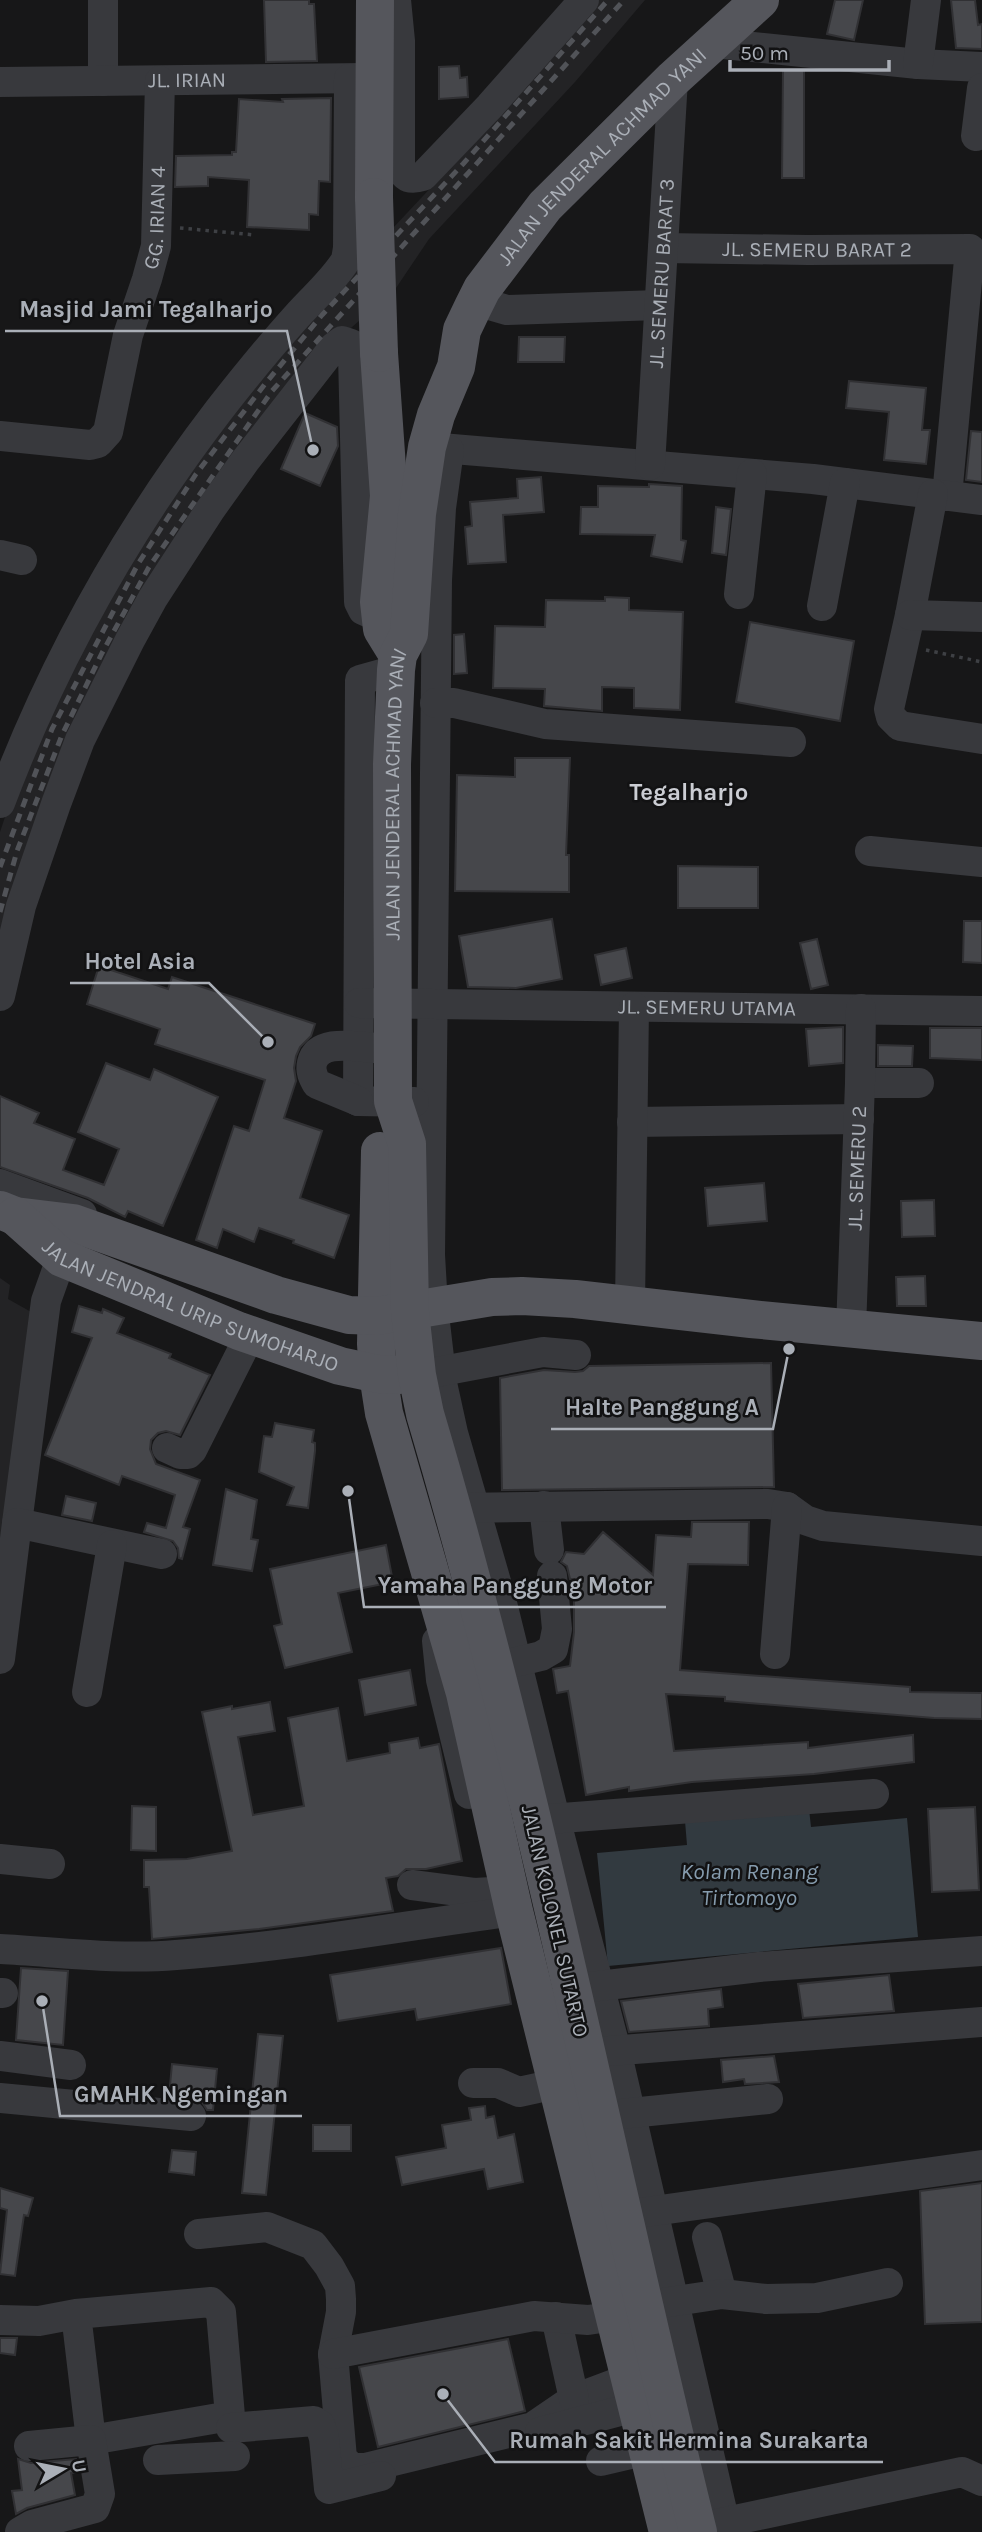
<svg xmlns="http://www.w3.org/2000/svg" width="982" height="2532" font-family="Karla,sans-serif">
<rect width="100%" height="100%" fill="#171718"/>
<path fill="#232325" d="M594,0h51l-70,82 -146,157 -35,52 -49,42 -185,242 -160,389v-132l9,-27 72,-165 108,-171 127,-159 198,-211z
M0,1278l10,7 -2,14 25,14 -33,244z"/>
<path fill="#323a40" d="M809,1809l2,18 96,-9 11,119 -310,29 -11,-113 90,-8 -2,-24z"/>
<path fill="#46474b" stroke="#313134" stroke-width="2" d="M264,0h45v4h5l3,57 -51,1z
M835,0h28l-9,40 -27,-6z
M951,0h24l3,25 4,-1v25l-26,-1z
M459,66l1,12 7,-1 1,20 -29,2v-32z
M783,70h21v108h-22z
M331,98l-1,84 -11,-1 -1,34 -9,-1v16l-62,-3 2,-47 -41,-3v9l-33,1 1,-31 56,-1v-3h4l3,-53 44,3 -1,-3z
M519,337h46l-1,25h-46z
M849,381l77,7 -4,42h8l-4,34 -42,-4 5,-48 -43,-4z
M305,413l32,14 1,19 -18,40 -39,-17z
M971,431l11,1v50l-16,-2z
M541,477l3,35 -41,3 3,47 -38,2 -3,-37 7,-1 -2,-24 48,-4 -1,-19z
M649,484l33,2 -1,54 5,1 -4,21 -31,-6 4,-21 -75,-1 1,-27h17v-21l51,1z
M716,507l15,2 -5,46 -14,-2z
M605,597l24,1v12l54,2 -3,98 -46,-2v-20l-32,-1v24l-58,-5 1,-17 -52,-1 2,-62 50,1 1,-27 59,1z
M750,622l104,19 -14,80 -104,-19z
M464,634l3,39 -13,1v-39z
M515,758h55l-4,97h3v37l-114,-1 2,-116 58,2z
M678,866l80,1v41h-80z
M552,919l10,60 -46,9 -48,-1 -9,-51z
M964,921h18v42l-19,-1z
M817,939l11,46 -17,4 -11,-46z
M626,948l6,30 -31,7 -6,-30z
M99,966l69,23 4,-12 143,47 -4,12 -11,11 -4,9 -2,12 2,13 -12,37 38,13 -22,67 49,17 -15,43 -41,-15 1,-3 -35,-12 -5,14 -31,-13 -6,19 -21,-8 38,-114 15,5 16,-51 -110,-36 5,-15 -73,-25z
M843,1027v36l-34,3 -3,-37z
M930,1028h52v32l-52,-2z
M878,1045l35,1 -1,20h-34z
M106,1063l44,17 4,-11 64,28 -55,129 -35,-15 -3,6 -37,-19 -88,-31v-71l39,17 -5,10 41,16 -12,31 41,15 15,-36 -41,-17z
M764,1183l3,38 -59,5 -3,-38z
M934,1200l1,36 -33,1 -1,-36z
M925,1276l1,30h-29l-1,-29z
M79,1306l23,7 1,-4 21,9 -7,15 54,21 -2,4 41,17 -30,60 -14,-4 -8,2 -7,7 -1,9 6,15 44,16 -17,47 7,2 -8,30 -3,-1 -1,-10 -5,-7 -29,-9 3,-9 19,5 9,-33 -53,-19 -3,9 -74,-30 47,-117 -20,-6z
M771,1363l3,124 -272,3 -2,-112 44,-8 31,2 8,-1 6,-5z
M275,1423l39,7 -2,12 3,1v8l-7,57 -21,-3 7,-18 -35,-15 5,-36 8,1z
M226,1489l31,11 -6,39 7,1 -6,31 -39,-6z
M66,1496l30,7 -4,18 -30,-6z
M692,1522h57l-1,43 -60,-1 -8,106 230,17v5l72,1v26l-48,-1 -209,-17v-4l-59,-3 8,57 134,-9v6l105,-13 1,27 -100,12 -122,8 -63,9v-4l-43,8 -18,-104 -11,2 -4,-24 17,-3 4,-34v-53h-4l-3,-13 -6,-4 5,-10 18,2 19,-22 50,43 3,-40 35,2z
M386,1545l7,37 -55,11 14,59 -67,16 -11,-42 8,-2 -12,-55z
M410,1670l6,35 -51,10 -6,-35z
M270,1702l5,29 -37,6 15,78 51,-9 -16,-88 50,-10 9,53 43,-8 -1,-10 29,-5 2,10 19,-4 23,117 -36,8h-20l-8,7 -12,2 7,33 -134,18 -107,10 -3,-52h-5v-27l43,-1 45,-8 -30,-139 30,-6v3z
M132,1806l24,1v44l-25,-1z
M975,1807l4,83 -47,2 -4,-83z
M501,1948l10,56 -94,16 -2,-11 -77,12 -8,-46z
M21,1968l47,3 -5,74 -47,-5z
M889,1975l5,36 -91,7 -5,-34z
M721,1989l2,18 -15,2 1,17 -80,6 -8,-31z
M258,2034l25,2 -17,159 -24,-2z
M774,2056l5,26 -34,2 -1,-5 -21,3 -2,-22z
M172,2064l45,5 -4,41h-6l-5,-8 -9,-3 -24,-3z
M485,2106l1,12 8,-2 4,22 16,-4 9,48 -35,7 -4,-20 -82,16 -6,-28 50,-9 -4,-23 29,-5 -2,-12z
M313,2125h38v26h-38z
M172,2150l24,2 -2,23 -25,-3z
M982,2183v139l-57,2 -5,-133z
M0,2188l33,10 -5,18 -4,-1 -9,61 -15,-2 7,-64 -7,-2z
M0,2338h17l-2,17 -15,-2z
M508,2339l17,72 -147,36 -19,-80z
M18,2459l13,4 45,-4 3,13 -8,1 4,22 -48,13 -11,6 -4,-23 10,-1z"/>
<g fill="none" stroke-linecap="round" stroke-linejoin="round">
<path stroke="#3e4044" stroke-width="3.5" stroke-dasharray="3.5 5" stroke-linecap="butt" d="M180,228l75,7
M926,650l56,12"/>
<g stroke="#38393d" stroke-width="30">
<path d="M103,0v81"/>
<path d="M396,0l4,41v124c4,13 10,15 23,11l67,-70 94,-106"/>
<path d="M714,43l204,21 64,3"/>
<path d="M918,64l8,-64"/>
<path id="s1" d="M0,82l367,-4"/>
<path d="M976,136l6,-48"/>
<path id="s2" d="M663,248l145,2 162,-1 -23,247"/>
<path d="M476,301l31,9 152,-5"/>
<path id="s3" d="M0,436l90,9 8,-2 10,-11 20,-97 19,-56 9,-33 4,-165"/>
<path d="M429,447l384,32 169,21"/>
<path d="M449,450l-8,58 -4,72 -7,675 3,51 9,77 11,50 48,166 54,219 61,232 111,482"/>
<path id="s4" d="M650,465l23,-386"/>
<path d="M933,494l-23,121 -21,94 2,8 9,9 82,13"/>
<path d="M0,555l22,5"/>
<path d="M739,594l13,-120"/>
<path d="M822,606l23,-123"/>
<path d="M910,615l72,2"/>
<path d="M396,670l-36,10 -2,421 56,1"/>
<path d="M435,703h19l91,21 246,18"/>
<path d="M0,803c53,-141 127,-273 219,-393 25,-32 51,-64 78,-94 16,-18 36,-35 49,-56l2,-12 1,-169"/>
<path d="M870,851l112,11"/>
<path d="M0,996l21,-90 35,-102 24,-64 50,-100 23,-42 57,-88 35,-49 89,-114 8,-6 9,3 2,11 6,247 4,8 18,8"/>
<path id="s5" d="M359,1003l623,8"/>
<path d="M860,1083h59"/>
<path d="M358,1101l-41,-17c-4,-7 -7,-13 -5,-21 6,-25 44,-16 64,-15"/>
<path d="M632,1122l227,-3"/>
<path d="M0,1184l82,30"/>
<path d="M630,1305l4,-298"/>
<path id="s6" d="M851,1329l9,-246 1,-74"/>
<path d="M421,1375l122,-23 33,3"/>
<path d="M167,1448l13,6h8l4,-4 52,-103"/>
<path d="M544,1506l5,44"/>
<path d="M456,1508l312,-4 19,3 18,13 18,6 159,15"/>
<path d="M17,1523l29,-222 22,-62"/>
<path d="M437,1641l4,39 28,114"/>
<path d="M775,1654l12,-147"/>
<path d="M0,1659l17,-136 145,31"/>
<path d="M516,1662l25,-6 12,-7 4,-20 -5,-53"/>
<path d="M87,1692l25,-147"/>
<path d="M536,1820l338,-26"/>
<path d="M0,1859l50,5"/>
<path d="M412,1885l62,8 36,-2"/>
<path d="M0,1949c58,3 118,11 176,6 113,-8 226,-29 338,-44"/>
<path d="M582,1988l177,-21 223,-16"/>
<path d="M0,1993h3"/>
<path d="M596,2052l386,-30"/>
<path d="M0,2056l71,9"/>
<path d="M473,2083h25l21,9 23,-5"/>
<path d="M0,2098l191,18"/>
<path d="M611,2115l157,-16"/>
<path d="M632,2214l350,-49"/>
<path d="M199,2234l68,-7 46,18 16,21 11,20 1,13v13l-8,42 9,104 10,10h13l168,-41 41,-28 56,-21"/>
<path d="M707,2237l15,57"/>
<path d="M656,2304l66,-10 44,5 51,-1 71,-15"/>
<path d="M556,2317l18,82"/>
<path d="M0,2320l39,1 37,-7 135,-12 10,10 9,104 -139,24 -15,-126"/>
<path d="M333,2354l201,-38 54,4 27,-4"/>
<path d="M231,2428l83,-7 6,4 4,13 5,51 52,-13"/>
<path d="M540,2432l80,-21"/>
<path d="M158,2460l77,-4"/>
<path d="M601,2461l47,-11"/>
<path d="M707,2526l255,-54 20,9"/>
<path d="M20,2532l12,-7 63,-17 5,-14 -9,-54 -62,6"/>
</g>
<g stroke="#55565c" stroke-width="38">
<path d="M374,197l1,-197"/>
<path d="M379,353l10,143 -10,106 3,27 16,26"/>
<path d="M380,1151l-4,193 2,30 6,39 81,280 49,218 154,621"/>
<path d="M0,1210l15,6 58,7 203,72 73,20 28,1 115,-19 30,-1 53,3 176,20 231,22"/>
<path id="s7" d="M15,1216l47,42 177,73 101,35 38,8 22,1"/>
<path id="s8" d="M698,2532c-92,-372 -164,-750 -273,-1118l-8,-39 -7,-63 -3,-168 -14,-43 -1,-337 4,-94 2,-15 11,-21 8,-120 10,-67 9,-32 20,-48 6,-37 11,-23 9,-18 63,-83 128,-127 87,-79"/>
</g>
<path stroke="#515358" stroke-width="5" stroke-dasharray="9 7" stroke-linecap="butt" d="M0,867l52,-138 86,-165 58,-90 69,-90 57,-69 141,-151 145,-164
M0,912l17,-61 45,-116 40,-82 47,-86 123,-176 352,-391"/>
<path stroke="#55565c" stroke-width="38" d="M374,197l5,156"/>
</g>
<g text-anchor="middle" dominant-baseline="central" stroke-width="5" stroke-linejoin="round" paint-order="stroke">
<g font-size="21" fill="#aaafb7" stroke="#121213">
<text stroke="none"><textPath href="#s1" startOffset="187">JL. IRIAN</textPath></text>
<text stroke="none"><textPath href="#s8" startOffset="2473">JALAN JENDERAL ACHMAD YANI</textPath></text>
<text stroke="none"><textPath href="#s3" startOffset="334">GG. IRIAN 4</textPath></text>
<text stroke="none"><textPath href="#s2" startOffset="154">JL. SEMERU BARAT 2</textPath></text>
<text stroke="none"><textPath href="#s4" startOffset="192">JL. SEMERU BARAT 3</textPath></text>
<text stroke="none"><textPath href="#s8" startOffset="1774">JALAN JENDERAL ACHMAD YANI</textPath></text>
<text stroke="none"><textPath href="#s5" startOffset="348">JL. SEMERU UTAMA</textPath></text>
<text stroke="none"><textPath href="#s6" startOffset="161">JL. SEMERU 2</textPath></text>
<text stroke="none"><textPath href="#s7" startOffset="200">JALAN JENDRAL URIP SUMOHARJO</textPath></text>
<text transform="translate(555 1921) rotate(77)">JALAN KOLONEL SUTARTO</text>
</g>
<g font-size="23" font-style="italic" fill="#869cae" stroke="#121213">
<text x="749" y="1871">Kolam Renang<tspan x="749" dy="26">Tirtomoyo</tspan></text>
</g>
<g font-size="24" font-weight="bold" fill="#cbcdd3" stroke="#121213">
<text x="689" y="792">Tegalharjo</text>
</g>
</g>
<path fill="none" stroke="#aaafb7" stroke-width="2.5" d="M313 450L287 331H5M268 1042L209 983H70M789 1349L773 1429H551M348 1491L364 1607H666M42 2001L60 2116H302M443 2394L495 2462H883"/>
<g fill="#aaafb7" stroke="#121213" stroke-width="2.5">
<circle cx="313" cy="450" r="7"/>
<circle cx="268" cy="1042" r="7"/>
<circle cx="789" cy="1349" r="7"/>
<circle cx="348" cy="1491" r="7"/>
<circle cx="42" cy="2001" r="7"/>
<circle cx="443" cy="2394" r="7"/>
</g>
<g font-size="23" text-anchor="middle" font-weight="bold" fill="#aaafb7" stroke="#121213" stroke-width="5" stroke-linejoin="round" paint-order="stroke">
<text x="146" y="317">Masjid Jami Tegalharjo</text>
<text x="140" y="969">Hotel Asia</text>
<text x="662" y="1415">Halte Panggung A</text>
<text x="515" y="1593">Yamaha Panggung Motor</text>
<text x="181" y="2102">GMAHK Ngemingan</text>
<text x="689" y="2448">Rumah Sakit Hermina Surakarta</text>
</g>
<g transform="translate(63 2469) rotate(80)" stroke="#121213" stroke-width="5" paint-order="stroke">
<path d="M0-5L12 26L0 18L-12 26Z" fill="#aaafb7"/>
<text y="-10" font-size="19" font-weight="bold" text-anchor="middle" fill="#aaafb7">U</text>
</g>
<path d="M730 60v10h159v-10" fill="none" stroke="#aaafb7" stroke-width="3.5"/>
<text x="740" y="60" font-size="21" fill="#aaafb7" stroke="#121213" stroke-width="5" paint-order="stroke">50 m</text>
</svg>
